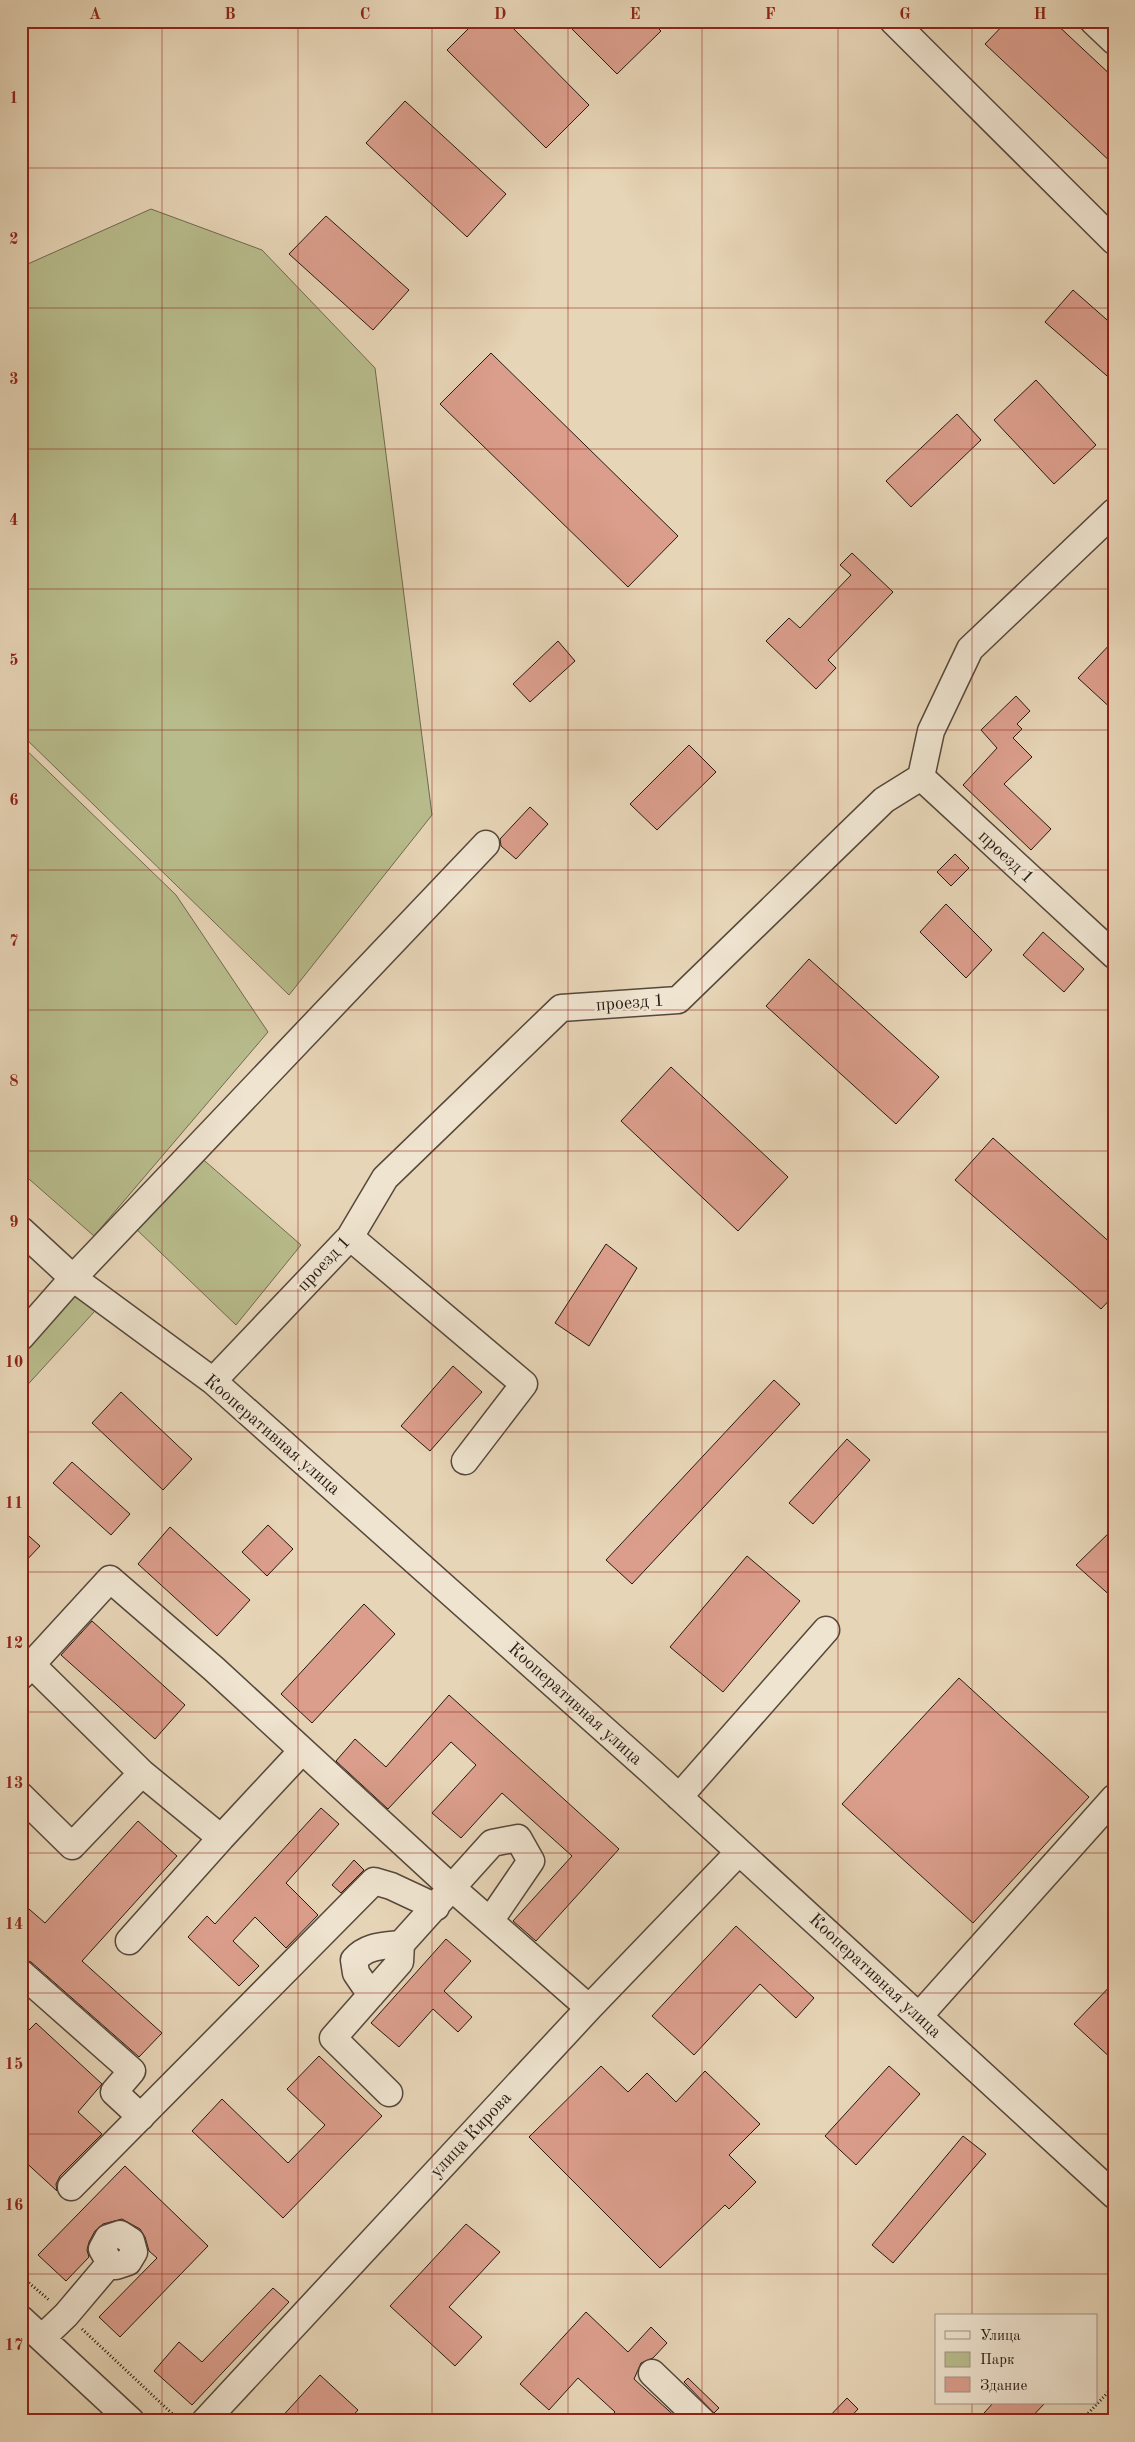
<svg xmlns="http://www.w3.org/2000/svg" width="1135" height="2442" font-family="'Old Standard TT',serif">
<rect width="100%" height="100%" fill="#e7d5b7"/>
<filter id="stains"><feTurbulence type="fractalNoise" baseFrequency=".004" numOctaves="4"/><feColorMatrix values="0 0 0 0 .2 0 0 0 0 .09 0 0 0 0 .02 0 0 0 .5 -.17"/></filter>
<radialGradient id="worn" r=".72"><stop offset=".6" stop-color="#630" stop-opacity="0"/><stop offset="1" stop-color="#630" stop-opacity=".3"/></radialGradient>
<path fill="#b8bc8c" stroke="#6f6a50" d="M151,209l111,41 113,118 57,447 -143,180 -268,-261v-467z
M21,745l155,150 92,137 -174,204 -73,-64z
M198,1155l103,90 -65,80 -102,-98z
M87,1283l18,17 -84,92v-37z"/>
<path fill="#db9e8c" stroke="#261913" d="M476,21h30l83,84 -43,43 -99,-98z
M564,21h87l10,10 -44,43z
M1007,21h46l61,57v87l-129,-121z
M405,101l101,93 -39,43 -101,-94z
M326,216l83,74 -36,40 -84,-76z
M1073,290l41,36v56l-69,-60z
M491,353l187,183 -50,51 -188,-183z
M1036,380l60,65 -42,39 -60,-64z
M957,414l24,26 -70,67 -25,-26z
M852,553l41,39 -65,68 8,8 -20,21 -50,-48 23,-23 11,10 51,-53 -11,-10z
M1114,640v71l-36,-33z
M558,641l17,20 -45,41 -17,-18z
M1016,696l14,15 -13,13 5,5 -9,9 19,19 -28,27 47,45 -20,21 -68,-65 34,-37 -16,-18z
M689,745l27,27 -59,58 -27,-26z
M530,807l18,17 -32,35 -15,-13 -1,-7z
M955,854l14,14 -18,18 -14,-14z
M946,904l46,46 -26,28 -46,-46z
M1043,932l41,37 -20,23 -41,-37z
M809,959l130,118 -43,47 -130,-118z
M671,1067l117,110 -50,54 -117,-110z
M993,1138l121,108v49l-13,14 -146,-129z
M606,1244l31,24 -48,78 -34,-23z
M453,1366l29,26 -52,59 -29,-25z
M774,1380l26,24 -168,180 -26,-24z
M121,1392l71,67 -29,31 -71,-67z
M847,1439l23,21 -57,64 -24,-21z
M72,1462l58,52 -19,21 -58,-52z
M268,1525l25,24 -26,27 -25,-24z
M170,1527l80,73 -33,36 -79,-72z
M1114,1528v71l-38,-34z
M21,1529l19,17 -19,20z
M747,1556l53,45 -77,91 -53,-45z
M364,1604l31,30 -83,89 -31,-29z
M92,1621l93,84 -30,34 -94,-84z
M959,1678l130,119 -116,126 -131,-119z
M449,1695l170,154 -83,92 -23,-20 59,-65 -70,-63 -41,45 -29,-25 44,-48 -25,-23 -63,67 -52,-48 19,-22 31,28z
M321,1808l18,16 -53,59 32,32 -32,33 -31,-31 -22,24 26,25 -20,20 -51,-49 19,-21 8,8z
M138,1821l39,35 -95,105 80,72 -23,24 -108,-95 -10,-4v-56l24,21z
M354,1860l10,10 -23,23 -9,-8z
M736,1926l78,72 -18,20 -36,-34 -66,71 -42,-39z
M446,1939l25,22 -27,30 28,26 -14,15 -25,-23 -34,38 -28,-24z
M1114,1982v79l-40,-37z
M36,2023l66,61 -24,28 24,22 -42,42 -4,8 1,7 -36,-33v-120z
M319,2056l63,60 -99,102 -91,-87 30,-32 66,64 37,-38 -38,-36z
M601,2066l27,26 19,-19 29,29 29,-31 55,53 -31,31 27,27 -27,27 -4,-4 -65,63 -131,-131z
M889,2066l31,28 -64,71 -31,-29z
M963,2136l23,18 -93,109 -21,-18z
M125,2166l83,80 -88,91 -21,-20 58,-59 -8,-7 -4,-14 -5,-8 -18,-10 -19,5 -8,7 -6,11 -2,8 2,7 -23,24 -28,-26z
M466,2224l34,28 -51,55 33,30 -27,29 -65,-60z
M273,2288l16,14 -97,103 -38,-34 25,-29 23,20z
M586,2312l42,40 23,-25 16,16 -14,15 -12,5 -7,16 46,42h-73l8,-9 -37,-34 -29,32 -29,-26z
M320,2375l38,35 -10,11h-70z
M688,2378l31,30 -5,5 -30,-31z
M847,2398l11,11 -11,12h-22z
M993,2403h52l-17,18h-51z"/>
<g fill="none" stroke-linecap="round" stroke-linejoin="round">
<defs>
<path id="minor" d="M893,21l221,220
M1093,21l21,20
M921,777l10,-46 39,-82 144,-137
M21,1230l52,48 140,103 440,392 461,422
M350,1237l174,147 -59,77
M21,1337l52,-59 413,-434
M213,1381l137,-144 35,-59 176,-170 117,-8 206,-200 37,-23 193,178
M33,1666l109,107
M21,1676l89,-97 104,90 238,219 137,120
M21,1796l51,50 70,-73 79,65 80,-86
M679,1797l147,-167
M129,1941l92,-103
M21,1973l111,98 -18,21 27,25
M371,1995l-15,-22 -2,-13c13,-15 30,-14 47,-16
M919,2016l195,-218
M389,2093l-56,-55 67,-76 1,-18 91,-101 26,-5 13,23 -41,60
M71,2187l303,-306 17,5 45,21
M21,2319l110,102
M42,2338l24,-23 44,-52 -8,-14 6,-11 12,-4 11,7 3,11 -6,10 -12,4 -6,-3
M652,2373l50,48
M205,2421l384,-413 150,-156"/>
</defs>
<use href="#minor" stroke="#56483c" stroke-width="29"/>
<path stroke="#261913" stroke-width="3" stroke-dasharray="1 2.5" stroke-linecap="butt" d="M21,2276l28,24
M82,2329l98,92
M1081,2421l33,-35"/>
<use href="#minor" stroke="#efe4d0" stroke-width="26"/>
</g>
<path fill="none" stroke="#8f2418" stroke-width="1" stroke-opacity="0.55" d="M162,21v2400M298,21v2400M432,21v2400M568,21v2400M702,21v2400M838,21v2400M972,21v2295M21,168h1093M21,308h1093M21,449h1093M21,589h1093M21,730h1093M21,870h1093M21,1010h1093M21,1151h1093M21,1291h1093M21,1432h1093M21,1572h1093M21,1712h1093M21,1853h1093M21,1993h1093M21,2134h1093M21,2274h1093M972,2403v18"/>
<g text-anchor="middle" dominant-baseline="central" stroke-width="4.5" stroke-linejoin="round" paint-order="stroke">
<g font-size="18" fill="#261913" stroke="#efe4d0">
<text transform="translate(1006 857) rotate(43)">проезд 1</text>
<text transform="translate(630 1003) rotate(-4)">проезд 1</text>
<text transform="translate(324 1264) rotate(-47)">проезд 1</text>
<text transform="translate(272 1435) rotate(41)">Кооперативная улица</text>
<text transform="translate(575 1704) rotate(42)">Кооперативная улица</text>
<text transform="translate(875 1976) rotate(43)">Кооперативная улица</text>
<text transform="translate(471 2135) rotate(-47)">улица Кирова</text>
</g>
</g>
<rect width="1135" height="2442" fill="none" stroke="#e7d5b7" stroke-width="55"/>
<rect x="935" y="2314" width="162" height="90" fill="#efe4d0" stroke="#9f9384"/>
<rect x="945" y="2331" width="25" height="8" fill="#efe4d0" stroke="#9f9384"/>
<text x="980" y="2340" font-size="15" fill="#261913">Улица</text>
<rect x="945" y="2352" width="25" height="15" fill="#b8bc8c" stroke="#9f9384"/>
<text x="980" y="2364" font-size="15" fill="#261913">Парк</text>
<rect x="945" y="2377" width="25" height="15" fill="#db9e8c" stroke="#9f9384"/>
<text x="980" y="2390" font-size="15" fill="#261913">Здание</text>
<rect x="28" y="28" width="1080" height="2386" fill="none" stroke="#8f2418" stroke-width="2"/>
<g font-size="16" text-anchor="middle" font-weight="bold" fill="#8f2418">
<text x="95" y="19">A</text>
<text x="230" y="19">B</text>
<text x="365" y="19">C</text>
<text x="500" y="19">D</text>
<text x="635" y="19">E</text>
<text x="770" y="19">F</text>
<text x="905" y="19">G</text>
<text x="1040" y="19">H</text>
<text x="14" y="103">1</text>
<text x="14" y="244">2</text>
<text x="14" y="384">3</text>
<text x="14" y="525">4</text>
<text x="14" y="665">5</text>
<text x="14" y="805">6</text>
<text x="14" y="946">7</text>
<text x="14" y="1086">8</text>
<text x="14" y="1227">9</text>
<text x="14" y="1367">10</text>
<text x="14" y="1508">11</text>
<text x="14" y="1648">12</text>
<text x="14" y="1788">13</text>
<text x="14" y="1929">14</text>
<text x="14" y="2069">15</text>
<text x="14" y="2210">16</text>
<text x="14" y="2350">17</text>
</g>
<rect width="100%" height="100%" filter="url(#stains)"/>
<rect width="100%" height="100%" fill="url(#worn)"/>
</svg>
